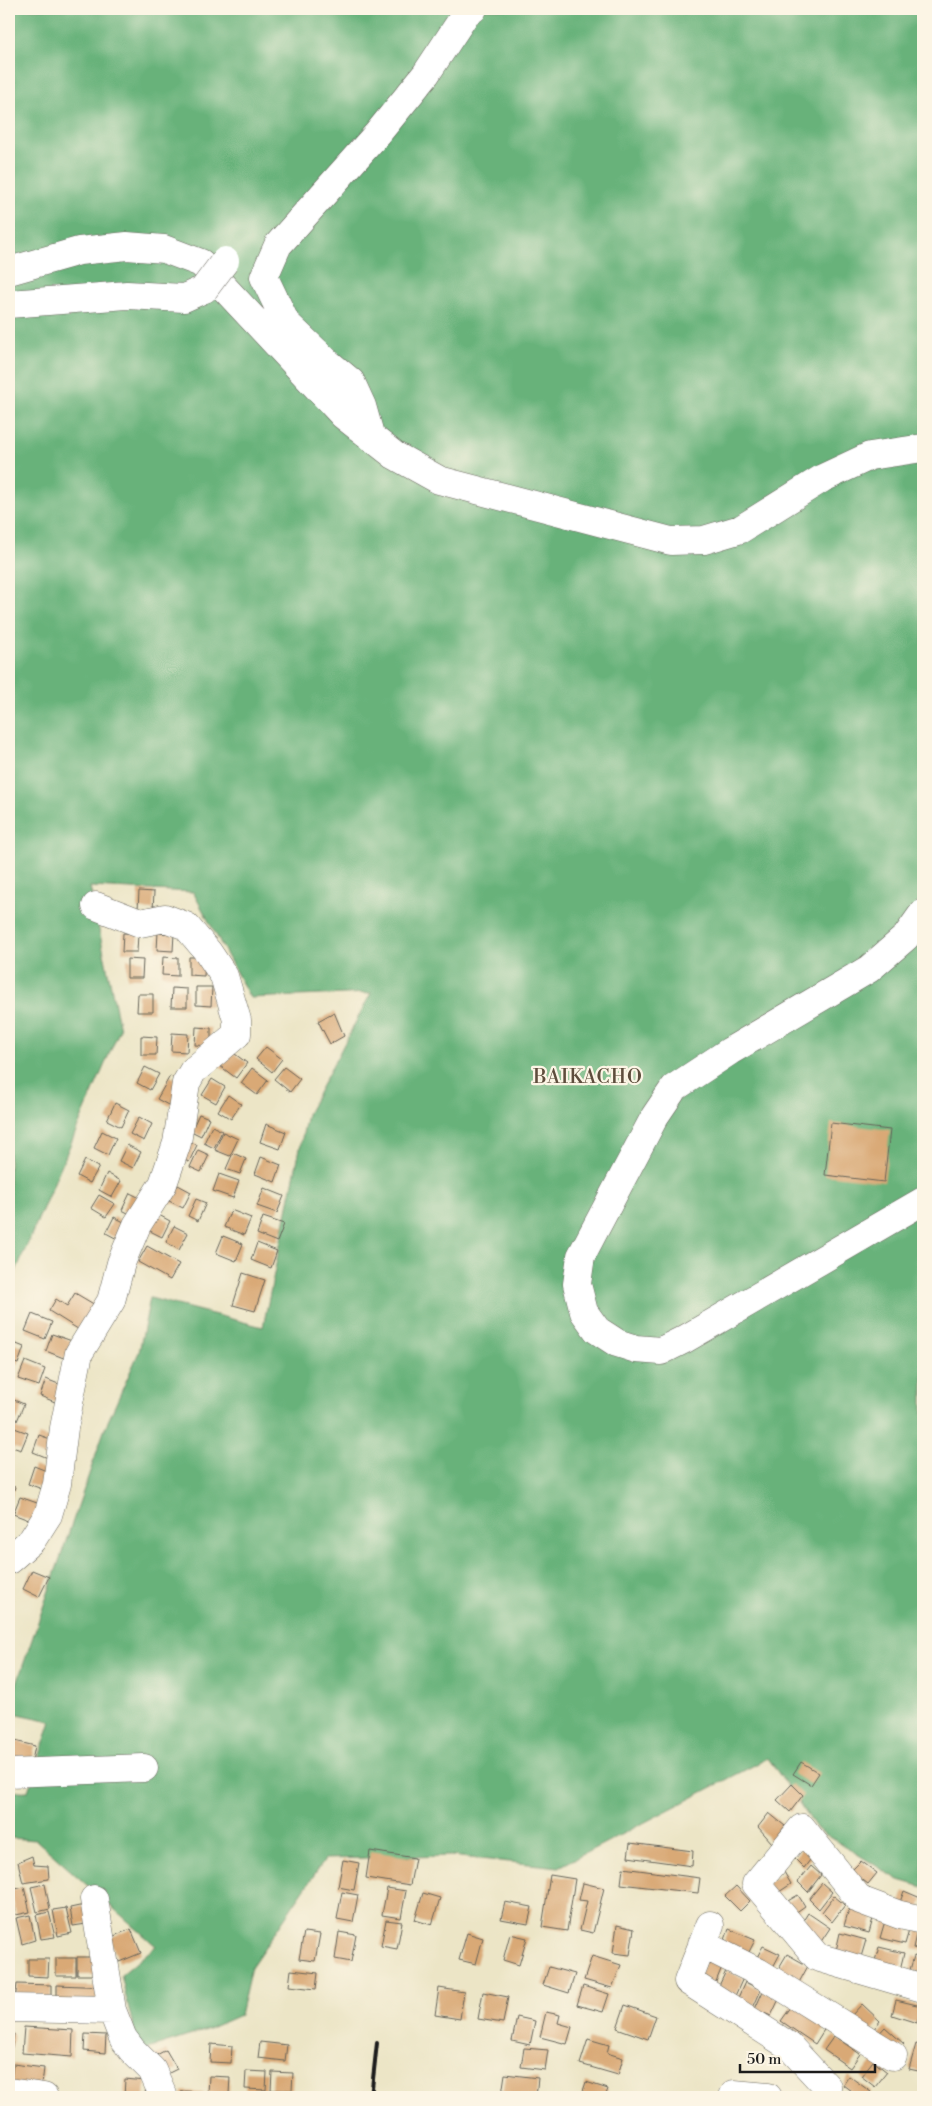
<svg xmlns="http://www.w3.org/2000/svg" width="932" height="2106" font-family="'Libre Bodoni',serif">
<rect width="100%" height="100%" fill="#fcf5e5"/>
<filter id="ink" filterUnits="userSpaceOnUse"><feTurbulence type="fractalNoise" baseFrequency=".02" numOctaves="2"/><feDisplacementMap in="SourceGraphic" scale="10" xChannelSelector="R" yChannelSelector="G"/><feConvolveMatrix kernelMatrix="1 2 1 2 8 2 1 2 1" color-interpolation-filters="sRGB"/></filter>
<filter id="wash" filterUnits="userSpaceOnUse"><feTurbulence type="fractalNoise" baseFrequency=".0096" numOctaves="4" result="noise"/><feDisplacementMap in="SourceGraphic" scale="20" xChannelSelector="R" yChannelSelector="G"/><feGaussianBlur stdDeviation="1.12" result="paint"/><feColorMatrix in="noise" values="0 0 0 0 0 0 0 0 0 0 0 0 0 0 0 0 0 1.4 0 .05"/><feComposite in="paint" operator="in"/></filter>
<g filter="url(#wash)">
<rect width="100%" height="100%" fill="#ece5c6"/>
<path fill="#68b27a" stroke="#42674b" d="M9,9h914v1878l-24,-7 -82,-51 -49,-71 -209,109 -109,-11 -125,3 -74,108 -11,48 -36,16 -65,21 -18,-77 35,-29 -120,-106 -27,-2v-46l19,-1 23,-70 -42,-9v-6l96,-278 34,-76 11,-54 113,29 44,-213 64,-121 -121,5 -57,-106 -103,-5 30,142 -111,258z"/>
<g id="blocks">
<path fill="#d9a976" d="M139,891l15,1 -1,18 -15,-1z
M158,932l16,1 -1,18 -16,-1z
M123,933l15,1 -1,18h-15z
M163,957l15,1v18l-16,-1z
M189,957h16l-1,19 -15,-1z
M127,959l16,1 -1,18h-15z
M196,987h16l-1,19 -15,-1z
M172,988l15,1v18h-16z
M138,994h15v18h-16z
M334,1012l10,24 -14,8 -12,-23z
M196,1027l15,1v18l-16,-1z
M172,1033l16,1 -1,18 -16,-1z
M141,1036l16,1 -1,18h-15z
M266,1047l16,12 -10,13 -16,-13z
M231,1051l16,12 -11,15 -16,-12z
M145,1067l14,7 -9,16 -13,-7z
M284,1067l16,12 -10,13 -16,-13z
M252,1068l16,12 -11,15 -16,-12z
M170,1076l16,7 -16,23 -13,-7z
M212,1079l13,8 -9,16 -14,-8z
M228,1095l13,9 -10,15 -13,-8z
M115,1103l14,7 -8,17 -14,-7z
M199,1114l10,4 -8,18 -10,-5z
M139,1117l13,7 -8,17 -14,-7z
M831,1123l59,7 -6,52 -59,-7z
M266,1124l20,8 -6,17 -20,-7z
M212,1126l10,5 -8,17 -10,-5z
M102,1131l14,7 -8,17 -14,-7z
M223,1132l15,7 -8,17 -15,-6z
M187,1140l10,5 -8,17 -10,-4z
M127,1145l14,7 -8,16 -14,-7z
M198,1150l11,5 -8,17 -11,-5z
M233,1153l13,6 -6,15 -14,-5z
M261,1157l20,8 -6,17 -20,-8z
M85,1160l14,7 -9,16 -13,-7z
M107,1173l14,8 -9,16 -13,-7z
M219,1174l20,7 -6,17 -20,-7z
M178,1185l13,7 -8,16 -14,-7z
M264,1188l20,8 -7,17 -20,-7z
M130,1193l14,7 -8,17 -14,-7z
M99,1195l16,9 -9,13 -15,-9z
M196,1199l10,4 -8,18 -10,-5z
M231,1210l20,8 -7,17 -20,-8z
M157,1214l13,7 -8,16 -14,-7z
M114,1217l14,7 -9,16 -13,-7z
M263,1217l21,7 -7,18 -20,-8z
M174,1226l14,7 -9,17 -13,-8z
M223,1236l20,8 -7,17 -20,-8z
M257,1243l20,8 -6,17 -20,-8z
M147,1246l32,18 -9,16 -32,-18z
M243,1273l22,7 -10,31 -22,-6z
M75,1293l22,13 -16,25 -32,-20 7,-12 11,7z
M32,1314l20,8 -7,17 -20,-8z
M52,1334l20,7 -6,18 -20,-8z
M9,1341l15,6 -6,17 -9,-3z
M25,1361l20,8 -6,17 -21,-7z
M46,1379l20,8 -6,17 -20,-8z
M9,1398l15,6 -7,17 -8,-3z
M9,1426l19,7 -7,17 -12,-4z
M39,1435l20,7 -6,18 -20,-8z
M34,1466l20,8 -6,17 -20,-7z
M9,1485l6,2 -6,17z
M20,1497l20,7 -6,18 -21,-8z
M32,1570l17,7 -10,20 -16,-8z
M15,1741l20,5 -4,20 -21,-4z
M801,1762l18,11 -8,12 -18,-11z
M792,1784l11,11 -13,17 -13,-12z
M769,1813l16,13 -13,17 -14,-16z
M806,1842l10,10 -12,16 -10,-10z
M630,1843l63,8 -1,15 -64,-9z
M370,1851l45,7 -5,27 -44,-7z
M32,1856l2,9 14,1 1,13 -26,4 -5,-21z
M343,1860l16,3 -5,27 -16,-3z
M861,1861l16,12 -9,11 -17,-13z
M811,1866l10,9 -13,17 -10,-10z
M623,1868l77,10 -2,15 -77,-9z
M784,1872l7,12 -18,12 -6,-13z
M550,1875l25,4 -8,52 -25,-4z
M583,1883l21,5 -11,45 -13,-3 7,-29 -8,-1z
M822,1883l10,9 -13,17 -10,-10z
M45,1884l5,25 -13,3 -6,-25z
M736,1886l14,15 -10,10 -15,-15z
M24,1887l6,25 -14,3 -5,-25z
M387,1888l19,3 -5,27 -19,-3z
M904,1891l19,8 -5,13 -19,-7z
M342,1892l16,3 -5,27 -16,-3z
M423,1893l17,5 -8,27 -17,-5z
M798,1895l7,11 -17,12 -7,-13z
M834,1896l11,9 -13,17 -10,-10z
M505,1902l27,5 -4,17 -27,-5z
M89,1904l4,19 -20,3 -3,-18z
M66,1908l6,25 -14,3 -5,-26z
M849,1909l25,6 -5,18 -25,-7z
M49,1912l6,25 -14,2 -5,-24z
M808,1913l22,15 -10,15 -22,-14z
M30,1915l5,25 -13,4 -6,-26z
M386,1920l16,2 -5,27 -16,-3z
M885,1921l25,6 -5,17 -25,-6z
M617,1925l17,4 -4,26 -17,-2z
M131,1929l10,24 -22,9 -10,-24z
M729,1929l26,11 -8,16 -24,-11z
M917,1930l6,2v18l-10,-2z
M304,1932l16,2 -5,27 -16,-2z
M339,1932l17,3 -5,27 -16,-3z
M467,1933l16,5 -7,26 -17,-4z
M840,1933l26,7 -5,17 -25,-6z
M510,1934l17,4 -8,27 -16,-5z
M763,1946l17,8 -8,15 -17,-8z
M879,1947l25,6 -4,17 -26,-6z
M787,1954l21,12 -12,22 -22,-12z
M592,1956l29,9 -9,23 -28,-8z
M914,1956l9,3v14l-13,-3z
M77,1957h20v18h-20z
M56,1958h20v18h-20z
M28,1959h21l-1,18 -20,-1z
M706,1959l16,8 -7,17 -17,-7z
M549,1967l26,7 -6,19 -26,-8z
M291,1970l27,3 -2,16 -27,-3z
M726,1971l17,7 -8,18 -17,-8z
M745,1982l16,8 -8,18 -16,-8z
M17,1984l34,1v18l-36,-3z
M57,1985l50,2 -1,18 -49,-1z
M583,1986l26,8 -6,18 -26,-7z
M439,1988l25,4 -4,27 -25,-4z
M763,1991l16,8 -8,17 -16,-7z
M483,1992l25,5 -5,26 -25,-4z
M896,2000l25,6 -4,17 -25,-8z
M794,2003l33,22 -12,19 -34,-23z
M862,2004l18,17 -10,13 -19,-18z
M625,2005l31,11 -8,23 -31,-11z
M546,2012l14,3 -2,8 14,4 -5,17 -27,-7z
M517,2017l18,4 -5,24 -18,-4z
M24,2027l49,3 -1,27 -50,-4z
M885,2027l19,17 -11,12 -18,-18z
M9,2033l5,1 -3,17h-2z
M85,2034l21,1 -1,18 -21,-2z
M834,2036l26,18 -10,14 -26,-18z
M588,2039l21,6 -2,8 16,5 -5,17 -38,-11z
M260,2042l27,3 -2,16 -27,-3z
M211,2044l21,2 -1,17 -21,-1z
M916,2044l7,2v26l-14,-3z
M524,2048l24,2 -3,20 -24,-3z
M166,2050l11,19 -16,8 -10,-19z
M873,2061l14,11 -12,15 -14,-11z
M13,2064l31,4 -3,25 -31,-4z
M246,2071l21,1 -1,18 -21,-1z
M272,2072l21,1 -1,17h-21z
M505,2074l33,4 -2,19 -34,-3z
M209,2076l21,1 -1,17 -21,-1z
M849,2076l22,16 -3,5 -22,-1 5,-5 -8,-6z
M125,2079l21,2 -1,16h-21z
M586,2082l22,7 -3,8h-24z
M182,2091l21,1v5h-22z"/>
</g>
</g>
<g filter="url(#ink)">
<use href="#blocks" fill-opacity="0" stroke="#656258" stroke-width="1"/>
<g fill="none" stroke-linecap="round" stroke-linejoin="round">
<defs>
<path id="minor" d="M9,271l70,-20 48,-5 37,3 37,14 142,152 51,40 45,25 232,61 33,-1 37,-11 82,-51 47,-22 53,-8
M9,304l118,-9 57,3 20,-9
M371,438l-9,-32 -11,-24 -24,-20 -41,-39 -22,-46 14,-32 100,-112 48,-59 41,-62 6,-3
M923,913l-17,24 -37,32 -139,82 -56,37 -19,28 -74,140 -4,28 7,28 13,18 20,13 19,6 25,2 24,-12 238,-138
M9,1560l23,-20 16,-25 9,-31 7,-56 15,-75 32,-52 10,-38 16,-38 26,-41 14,-41 9,-60 7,-12 44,-37v-14l-13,-44 -16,-24 -22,-26 -21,-8 -25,5 -44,-17
M9,1773l135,-5
M94,1899l18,111
M923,1920l-23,-5 -40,-15 -58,-72 -46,56 61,73 106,31
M710,1925l-22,56 101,65 38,41 -3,9 -2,1
M702,1944l56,28 135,84
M9,2008l103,2 11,28 9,12 20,20 11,25 -2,2
M9,2092l35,5
M733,2097l1,-3 34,3"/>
</defs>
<use href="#minor" stroke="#656258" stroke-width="29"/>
<use href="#minor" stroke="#fff" stroke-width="28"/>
<path stroke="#1c1c1c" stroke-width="4" d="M371,2097l6,-54"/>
<defs>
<path id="minor-bridge" d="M204,289l21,-28"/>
</defs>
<use href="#minor-bridge" stroke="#656258" stroke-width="29" stroke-linecap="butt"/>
<use href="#minor-bridge" stroke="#fff" stroke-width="28"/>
</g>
</g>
<g text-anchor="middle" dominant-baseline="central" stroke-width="4.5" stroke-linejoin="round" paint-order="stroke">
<g font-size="19" letter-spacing="1" fill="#5e4d3c" stroke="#fcf5e5">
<text x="588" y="1077">BAIKACHO</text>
</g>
</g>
<rect width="932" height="2106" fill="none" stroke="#fcf5e5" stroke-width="30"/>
<path d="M740 2064v8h135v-8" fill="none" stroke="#1c1c1c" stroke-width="2.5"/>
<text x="747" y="2064" font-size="15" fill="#1c1c1c" stroke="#fcf5e5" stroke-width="4" paint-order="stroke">50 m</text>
</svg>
